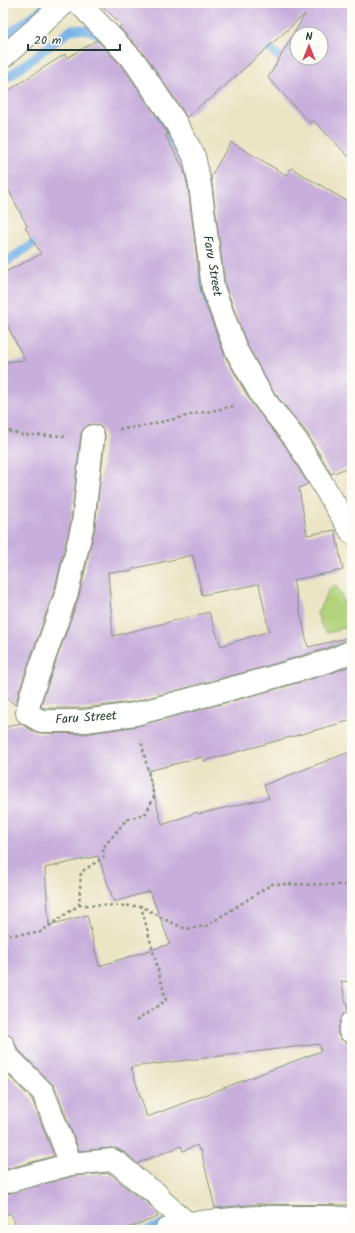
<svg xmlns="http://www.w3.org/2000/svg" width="355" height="1233" font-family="Kalam,sans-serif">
<rect width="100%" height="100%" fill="#fdfcf7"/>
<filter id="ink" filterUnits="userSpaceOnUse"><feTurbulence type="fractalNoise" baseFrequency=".025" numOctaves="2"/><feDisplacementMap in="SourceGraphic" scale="8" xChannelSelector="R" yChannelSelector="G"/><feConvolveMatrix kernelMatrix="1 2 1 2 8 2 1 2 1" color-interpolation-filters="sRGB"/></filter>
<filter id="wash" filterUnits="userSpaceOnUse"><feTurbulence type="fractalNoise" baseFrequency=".012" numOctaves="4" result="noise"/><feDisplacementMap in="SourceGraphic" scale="16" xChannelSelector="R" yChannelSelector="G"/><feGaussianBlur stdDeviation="0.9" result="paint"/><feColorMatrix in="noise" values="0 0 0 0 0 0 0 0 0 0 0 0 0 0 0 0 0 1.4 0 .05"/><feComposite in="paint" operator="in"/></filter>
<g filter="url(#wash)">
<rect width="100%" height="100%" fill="#ebe4c5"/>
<path fill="#b2d37b" stroke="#688858" d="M336,585l16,35v8h-12l-2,2 -11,3 -5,-6 -5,-14 13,-25z"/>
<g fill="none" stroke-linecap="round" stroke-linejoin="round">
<path stroke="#75b0e6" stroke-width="9" d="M3,38l38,-28 6,-7
M259,39l28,25 10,-8
M3,81l69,-52c10,0 20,0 28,7
M160,118l8,14 12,25 6,8 1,30
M3,264l40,-27
M197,276l13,43 15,29
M148,1230l18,-7"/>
</g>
<g id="blocks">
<path fill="#c8afdb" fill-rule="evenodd" d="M99,3h253v157l-39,-40 -3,3 -42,-45 37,-64 -96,86h-2l-20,17 -42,-62 -26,-28 3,-2zM297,34h24v24h-24z
M97,40l28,30 40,59 3,5 -3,1 18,32 5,20 13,105 24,64 27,48 34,43 22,37 -9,4 8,47 28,-5 8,40 -50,10 15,67 39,-9v2l-22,9 -72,21 -120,32 -49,6h-40l-3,-1 2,-9 36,-102 16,-69 10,-90 -1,-6 -4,-5 -5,-2 -7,1 -5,4 -2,5 -10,88 -16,66 -36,103 -3,14 -13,-9v-334l22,-2 -22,-43v-44l38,-19 -16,-27 2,-1 -24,-47v-85l62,-40 2,4zM193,555l9,40 57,-11 10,47 -48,15 -12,-34 -96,24 -5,-64 24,-1v-2z
M231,142l55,33 5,-7 61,36v262l-21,8 -24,-41 -34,-42 -26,-46 -22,-60 -14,-109z
M352,665v55l-148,41 -2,-4 -54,14 14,54 35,-13 1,2 71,-16 -5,-13 88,-34v121l-2,-1 -3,66h5v45l-11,-1 7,30 -5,4 -5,13v7l4,5 6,3h4v162l-95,-1 -42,4 -14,-58h-2l-2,-5 -14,6 -2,-5 -43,17v1l-11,-10 -9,-5 -7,-1 -32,3 -24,-64 -37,-38 -7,-13 -8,-3v-305l17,-5 15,9 6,1 44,1 52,-8 122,-32 73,-21zM98,856l16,46 36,-11 20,53 -71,22 -12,-51 -38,10 -4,-57zM319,1044l2,7 -174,66 -16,-50z
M3,1070l29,29 22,57 -51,14z
M109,1173l25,21 13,8 10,11 1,4 -35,13h-106l-6,-17 -8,3v-21l70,-19z"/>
</g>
</g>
<g filter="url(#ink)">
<use href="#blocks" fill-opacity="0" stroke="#85907c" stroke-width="1"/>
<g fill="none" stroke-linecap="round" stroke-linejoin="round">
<defs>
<path id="minor" d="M79,3l56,59 41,61 18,33 6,29 13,103 23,62 27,48 33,42 56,93
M3,57l62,-54
M93,436l-10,88 -16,68 -36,103 -4,18 14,8h44l50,-7 121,-32 73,-21 23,-10
M352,1023l-2,8 2,-1
M3,1045l4,11 36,36 28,72
M3,1183l68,-19 41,-4 7,4 23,20 14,9 6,8 25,22
M166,1230l21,-7 70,-6h73l22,2"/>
</defs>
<use href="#minor" stroke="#85907c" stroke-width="24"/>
<path stroke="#85907c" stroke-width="2.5" stroke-dasharray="3 3" stroke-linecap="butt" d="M3,429l19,6 45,1
M119,429c28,-2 53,-10 80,-16 13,-2 24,-4 37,-8
M79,905l62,1 25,14 20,9 20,-3 66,-42 80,1
M3,935l36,-2 40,-28 2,-33 23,-15 -1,-9 23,-28 20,-7 8,-16 -13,-57
M136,1021l30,-21 -25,-94"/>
<use href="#minor" stroke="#fff" stroke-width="22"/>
</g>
</g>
<g text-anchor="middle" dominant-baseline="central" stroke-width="4" stroke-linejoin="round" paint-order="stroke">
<g font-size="13" fill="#1f3d34" stroke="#fdfcf7">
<text transform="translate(212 266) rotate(80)">Faru Street</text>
<text transform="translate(86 718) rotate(-4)">Faru Street</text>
</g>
</g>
<rect width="355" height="1233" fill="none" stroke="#fdfcf7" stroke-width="16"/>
<g transform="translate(309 46)"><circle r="19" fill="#fdfcf7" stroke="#a4b0a9"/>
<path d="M0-3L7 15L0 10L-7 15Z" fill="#d1495b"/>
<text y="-6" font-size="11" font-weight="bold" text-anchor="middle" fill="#1f3d34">N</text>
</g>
<path d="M28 44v6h92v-6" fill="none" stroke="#1f3d34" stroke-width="2"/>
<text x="34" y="44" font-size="12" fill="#1f3d34" stroke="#fdfcf7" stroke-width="3" paint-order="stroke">20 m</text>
</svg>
